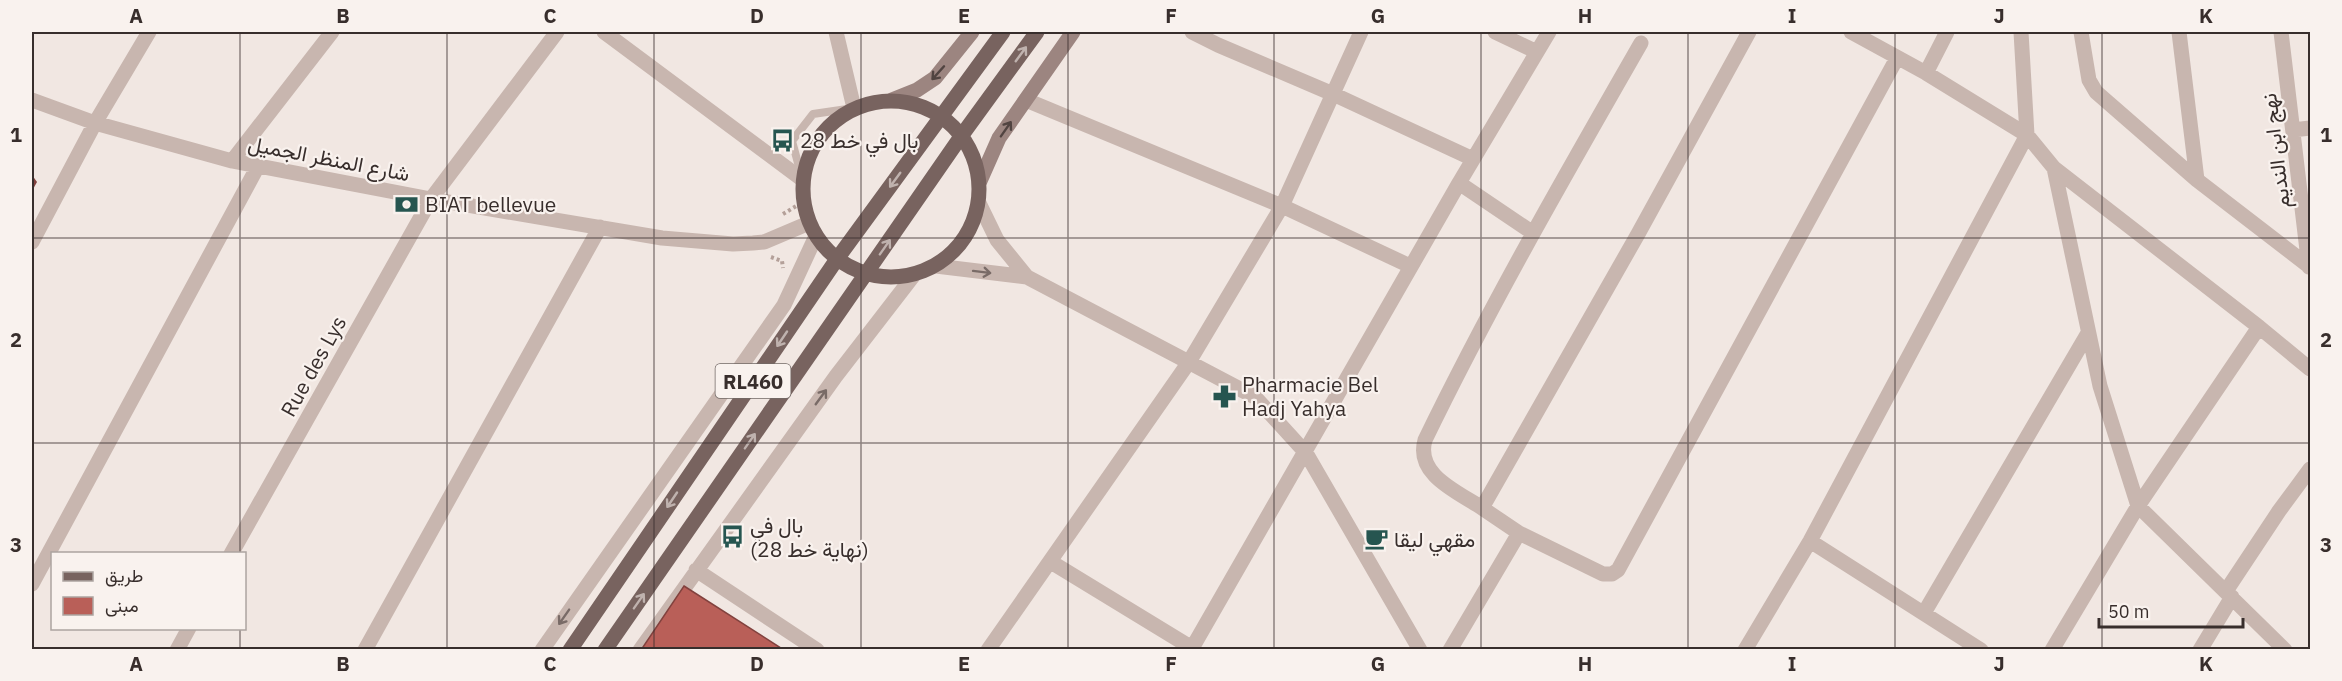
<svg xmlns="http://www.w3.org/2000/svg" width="2342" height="681" font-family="'IBM Plex Sans',Vazirmatn,sans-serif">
<rect width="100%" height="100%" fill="#f1e7e2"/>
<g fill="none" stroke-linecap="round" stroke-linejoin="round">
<path stroke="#b4a099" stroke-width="4" stroke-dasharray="3 3" stroke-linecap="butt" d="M783,214l20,-12
M771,257l11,4 1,7"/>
<path stroke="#c8b6af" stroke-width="8" d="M802,178l-10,-37 21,-27 41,-6"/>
<path stroke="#c8b6af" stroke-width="15" d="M604,32l199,148
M836,32l18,76
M1192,32l26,13 115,49 140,65
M1361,32l-79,174 128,60
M1495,32l42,20
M1851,32l75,41 101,62 27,33 205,159 51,42
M2081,32l8,48 7,12 101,88 113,87
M2179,32l18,148
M2281,32l28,235
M1926,73l21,-41
M32,100l63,23 137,38 199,38 231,39 71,6 20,-1 11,-1 45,-19
M2293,130l17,-2
M232,161l100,-129
M2054,168l46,218 38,120 147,144
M979,203l18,37 30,37
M1533,233l-74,-50 90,-151
M32,242l63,-119 54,-91
M936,266l91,11 228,120 51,56 114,197
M1482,508c-24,-16 -67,-33 -57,-68 66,-136 141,-266 216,-397
M1519,533l-37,-25 156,-274 111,-202
M1810,541l171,109
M231,554l200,-355 126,-167
M1051,562l141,86
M696,570l121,80
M32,584l226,-418
M2226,591l53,-80 31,-42
M1924,613l164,-280
M177,650l12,-22
M365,650l235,-423
M542,650l242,-345 32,-69
M640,650l196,-274 78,-101
M988,650l201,-288 93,-156 -256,-106
M1191,650l268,-467
M1450,650l69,-117 84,41h9l6,-4 279,-512
M1745,650l65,-109 217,-406 -6,-103
M2052,650l86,-144 121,-179
M2200,650l32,-53"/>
<path stroke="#9c8580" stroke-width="15" d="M892,100l25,-10 18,-12 37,-46
M980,181l19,-43 74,-106"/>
<path stroke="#78635f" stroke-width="15" d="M803 189a88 88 0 1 1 176 0a88 88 0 1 1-176 0Z
M570,650l267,-391 166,-227
M605,650l357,-515 75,-103"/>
</g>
<path fill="#82423e" d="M32,175l5,7 -5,9z"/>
<path fill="#b95f58" stroke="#82423e" stroke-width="1.5" d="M684,586l100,64h-143z"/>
<defs><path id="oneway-shaft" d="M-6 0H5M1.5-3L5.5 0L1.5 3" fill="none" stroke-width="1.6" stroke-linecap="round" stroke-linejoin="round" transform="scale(1.5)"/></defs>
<g stroke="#bfb2ae">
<use href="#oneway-shaft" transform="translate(1021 54) rotate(-54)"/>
<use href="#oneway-shaft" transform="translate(895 180) rotate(126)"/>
<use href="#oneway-shaft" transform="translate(885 247) rotate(-55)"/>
<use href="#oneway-shaft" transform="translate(782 339) rotate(124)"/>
<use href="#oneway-shaft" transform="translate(750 441) rotate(-55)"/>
<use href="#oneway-shaft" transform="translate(672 500) rotate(124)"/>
<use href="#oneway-shaft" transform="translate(639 601) rotate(-55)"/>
</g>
<g stroke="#514441">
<use href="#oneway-shaft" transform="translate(938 73) rotate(132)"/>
<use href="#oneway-shaft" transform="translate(1006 129) rotate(-55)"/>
</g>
<g stroke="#796b67">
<use href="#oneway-shaft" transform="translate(982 272) rotate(7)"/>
<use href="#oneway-shaft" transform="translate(821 397) rotate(-54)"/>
<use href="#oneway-shaft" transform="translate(564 617) rotate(125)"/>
</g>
<path fill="none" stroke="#382e2c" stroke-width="1.5" stroke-opacity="0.55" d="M240,32v522M447,32v618M654,32v618M861,32v618M1068,32v618M1274,32v618M1481,32v618M1688,32v618M1895,32v618M2102,32v618M32,238h2278M32,443h2278M240,628v22"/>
<defs>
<symbol id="bus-bare" viewBox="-9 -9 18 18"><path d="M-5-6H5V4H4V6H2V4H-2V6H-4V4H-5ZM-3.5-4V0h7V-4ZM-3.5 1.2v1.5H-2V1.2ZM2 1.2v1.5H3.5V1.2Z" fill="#265550" stroke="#f9f2ee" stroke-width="2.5" paint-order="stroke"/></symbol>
<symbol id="bank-bare" viewBox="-9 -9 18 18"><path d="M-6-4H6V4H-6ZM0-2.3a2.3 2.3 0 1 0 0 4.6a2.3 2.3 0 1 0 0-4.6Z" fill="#265550" stroke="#f9f2ee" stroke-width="2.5" paint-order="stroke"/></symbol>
<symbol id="pharmacy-bare" viewBox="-9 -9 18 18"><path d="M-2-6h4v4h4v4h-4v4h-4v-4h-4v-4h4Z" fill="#265550" stroke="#f9f2ee" stroke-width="2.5" paint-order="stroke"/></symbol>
<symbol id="cafe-bare" viewBox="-9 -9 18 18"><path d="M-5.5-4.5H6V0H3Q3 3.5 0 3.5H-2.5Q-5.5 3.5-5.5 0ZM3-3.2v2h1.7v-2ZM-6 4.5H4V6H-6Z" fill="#265550" stroke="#f9f2ee" stroke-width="2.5" paint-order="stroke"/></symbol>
</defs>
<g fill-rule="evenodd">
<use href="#bus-bare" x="766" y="124" width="33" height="33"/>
<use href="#bank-bare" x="390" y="188" width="33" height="33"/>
<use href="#pharmacy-bare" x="1208" y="380" width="33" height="33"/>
<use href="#bus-bare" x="716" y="520" width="33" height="33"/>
<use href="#cafe-bare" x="1360" y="522" width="33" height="33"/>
</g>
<g text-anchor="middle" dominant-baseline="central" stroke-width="4.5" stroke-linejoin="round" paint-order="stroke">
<rect fill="#f9f2ee" stroke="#726966" stroke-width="1.5" x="715.5" y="364" width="75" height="34" rx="4.5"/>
<g font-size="20" font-weight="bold" fill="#382e2c">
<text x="753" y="381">RL460</text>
</g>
<g font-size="21" fill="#382e2c" stroke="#f9f2ee" text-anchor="start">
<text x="800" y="140">بال في خط 28</text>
<text x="425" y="204">BIAT bellevue</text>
<text x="1242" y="384">Pharmacie Bel<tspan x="1242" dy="24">Hadj Yahya</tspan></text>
<text x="750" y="525">بال في<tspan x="750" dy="24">(نهاية خط 28)</tspan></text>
<text x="1394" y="539">مقهي ليقا</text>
</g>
<g font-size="21" fill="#382e2c" stroke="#f9f2ee">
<text transform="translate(2275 151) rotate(-97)">نهج ابن النديم</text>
<text transform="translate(329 158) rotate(11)">شارع المنظر الجميل</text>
<text transform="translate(313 366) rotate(-61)">Rue des Lys</text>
</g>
</g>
<rect width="2342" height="681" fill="none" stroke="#f9f2ee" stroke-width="66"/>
<rect x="51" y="552" width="195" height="78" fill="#f9f2ee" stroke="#aca4a0" stroke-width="1.5"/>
<rect x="63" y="572" width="30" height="9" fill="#78635f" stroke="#aca4a0" stroke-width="1.5"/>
<text x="105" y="582" font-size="18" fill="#382e2c">طريق</text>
<rect x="63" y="597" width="30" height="18" fill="#b95f58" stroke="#aca4a0" stroke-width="1.5"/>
<text x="105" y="612" font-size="18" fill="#382e2c">مبنى</text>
<path d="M2099 618v9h144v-9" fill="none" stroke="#382e2c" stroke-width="3"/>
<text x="2108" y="618" font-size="18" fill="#382e2c" stroke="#f9f2ee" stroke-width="4.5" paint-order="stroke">50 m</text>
<rect x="33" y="33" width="2276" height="615" fill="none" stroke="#382e2c" stroke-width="2"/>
<g font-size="20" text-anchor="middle" font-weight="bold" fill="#382e2c">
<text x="136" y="23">A</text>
<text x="343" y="23">B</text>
<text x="550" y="23">C</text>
<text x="757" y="23">D</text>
<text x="964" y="23">E</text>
<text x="1171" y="23">F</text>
<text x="1378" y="23">G</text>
<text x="1585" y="23">H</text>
<text x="1792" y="23">I</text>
<text x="1999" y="23">J</text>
<text x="2206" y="23">K</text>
<text x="16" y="142">1</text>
<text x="2326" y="142">1</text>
<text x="16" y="347">2</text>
<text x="2326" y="347">2</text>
<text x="16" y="552">3</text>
<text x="2326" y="552">3</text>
<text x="136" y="671">A</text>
<text x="343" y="671">B</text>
<text x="550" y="671">C</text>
<text x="757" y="671">D</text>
<text x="964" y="671">E</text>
<text x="1171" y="671">F</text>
<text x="1378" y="671">G</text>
<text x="1585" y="671">H</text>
<text x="1792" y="671">I</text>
<text x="1999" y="671">J</text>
<text x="2206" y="671">K</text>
</g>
</svg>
